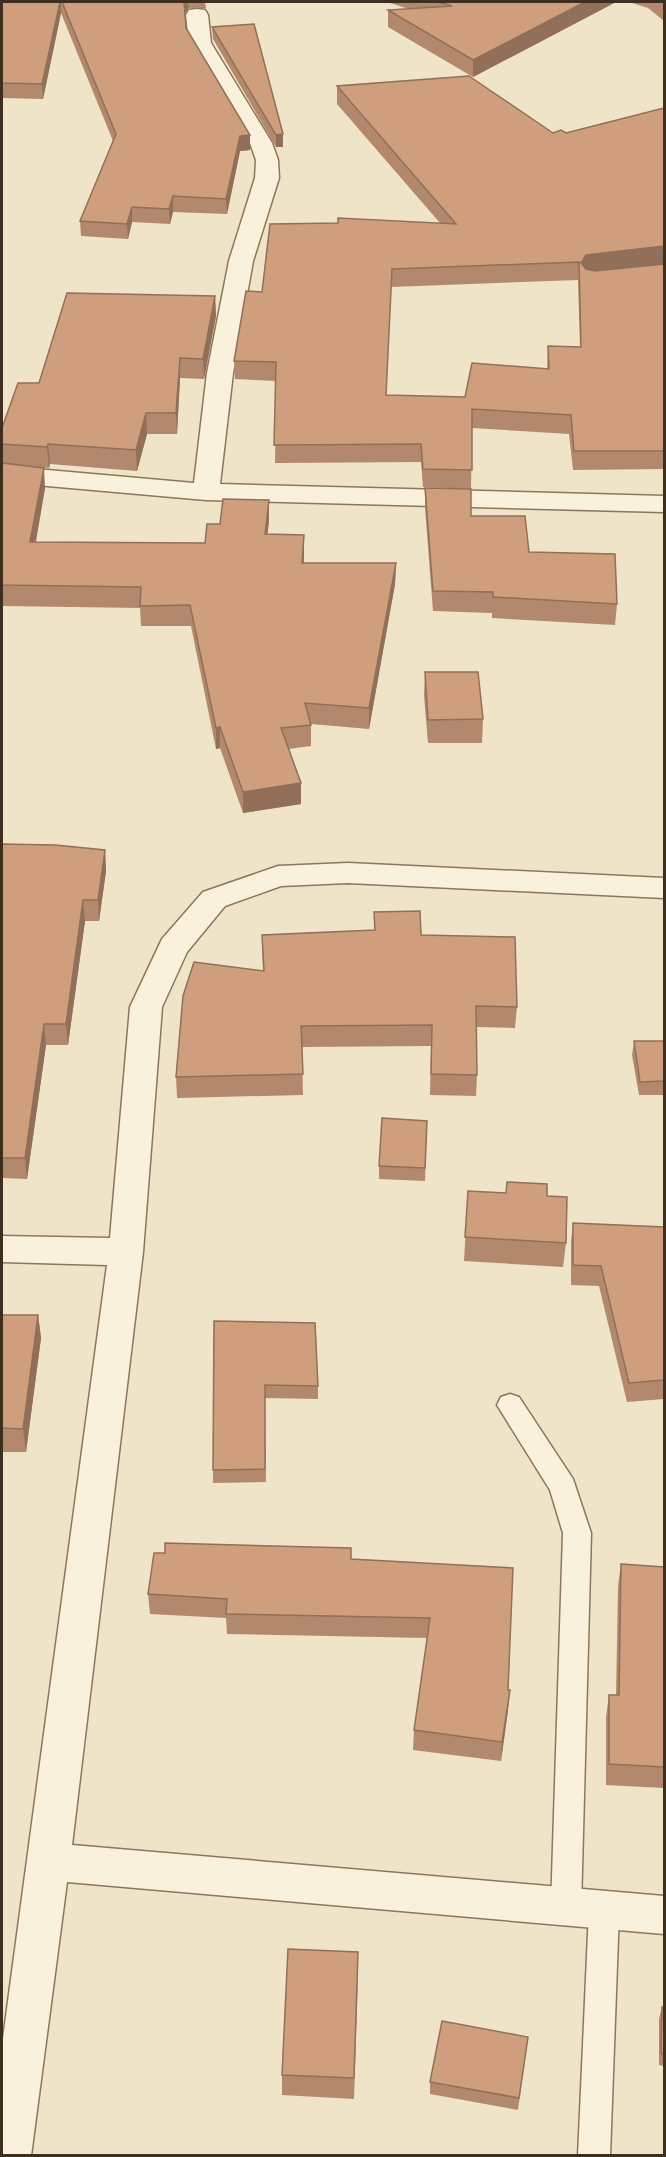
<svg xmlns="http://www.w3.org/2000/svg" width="666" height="2157" font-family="'PT Serif',serif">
<rect width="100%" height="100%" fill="#f0e4c8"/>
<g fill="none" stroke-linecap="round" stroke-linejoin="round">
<defs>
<path id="service" d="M510,1394l9,3 54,82 18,54 -10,375 -4,10 -11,4 -11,-4 -4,-10 12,-375 -13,-43 -53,-85 4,-8z
M604,1897l11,4 4,10 -9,245h-32l11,-245 4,-10z"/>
<path id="minor" d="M197,9l8,1 3,5 3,28 61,100 6,17 1,18 -26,83 -20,112 -13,111 444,12v16l-458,-12 -204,-18v-16l192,17 13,-110 22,-112 26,-83 1,-18 -6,-17 -61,-100 -3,-28 3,-5z
M348,863l316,15v20l-316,-15 -67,3 -56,20 -38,46 -25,55 -19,245 -71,593 592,51v38l-597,-52 -36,274h-29v-110l105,-781 -105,-3v-26l108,2 20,-231 32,-68 41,-47 75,-26z"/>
</defs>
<use href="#service" stroke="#8d765c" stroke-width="3"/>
<use href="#minor" stroke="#8d765c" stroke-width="3"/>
<use href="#service" fill="#faf1dc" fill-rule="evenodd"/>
<use href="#minor" fill="#faf1dc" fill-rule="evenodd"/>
</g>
<path fill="#b2896c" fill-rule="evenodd" d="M2,2h203l1,6h-17l-4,5 1,15 64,122 -10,1 -13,63 -54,-2 -3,12 -38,-2 -4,17 -47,-3 -1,-15 33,-80 -52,-128 -18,86 -41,-1z
M387,2h229l-143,75 -85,-50v-17l21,-1z
M629,2h35v19l-16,-13z
M212,27l71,120h-7l-63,-108z
M337,86l216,47h13l98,-25v361l-91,1 -4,-36 -97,-6 -1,61 -48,-2 -2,-25 -146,1 1,-82 -41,-2 -1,-18 28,-69 178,-69 -103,-119zM578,280l2,67 -32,-1 -1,23 -82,28 -79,-2 5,-108z
M215,296l1,20 -12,63 -24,-1 -3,56h-30l-10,37 -87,-7 -1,4 -9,-1 5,21 -9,54 169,1 15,-19 49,-3 -2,13 37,21v8h92l-1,21 -26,145 -58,-5v22l-23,3 13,55 -58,9 -23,-65 -4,1 -25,-123h-50l-1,-18 -138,-2v-178l37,-45z
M425,488l104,64 88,52 -2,21 -123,-7v-5l-59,-2 -8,-103z
M425,672l58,47 -1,24h-54l-4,-47z
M2,844l103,6 1,21 -7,50h-14l-17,124h-22l-19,134 -25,-1z
M374,912l47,23 96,72 -2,21 -39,-1 1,48 -1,21 -46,-1 1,-49 -129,1 1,48 -126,3 -1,-21 87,-106 -1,-36 112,-5z
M634,1041h30v54h-25l-7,-40z
M427,1121l-2,60 -46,-2v-13z
M468,1191l98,52 -3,24 -99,-6z
M573,1223l91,4v172l-37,3 -28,-116 -28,-1v-43z
M2,1315h36l3,23 -15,114h-24z
M214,1321l104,65v13l-53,-1 1,84 -53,1z
M351,1559l162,9 -5,122v20l-7,51 -88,-11 1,-20 13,-92 -200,-4 -1,-16 -76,-4 -2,-20z
M621,1564l43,3v221l-58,-3v-68l3,-22h7l2,-109z
M358,1974l-4,125 -72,-4v-20z
M662,2007l2,1v58l-5,-1v-46z
M528,2037l-10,73 -88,-16v-12z"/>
<path fill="#916f58" d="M60,2h1v11l-18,86 -1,-15z
M184,2h4l1,6 -5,6z
M585,2h31l-143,75v-17z
M283,134v13h-7v-12z
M250,135v15l-10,1 -13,63 -1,-15 14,-63z
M173,196v16l-3,12 -1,-15z
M132,207v15l-4,17 -1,-15z
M664,246v18l-79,9 -4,-10 5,-8z
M215,296l1,20 -12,63 -1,-20z
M180,358v20l-3,56 -1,-21z
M146,413l1,21 -10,37 -1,-21z
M48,444l2,20 -1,4 -2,-21z
M44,468l1,20 -13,74 -2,-20z
M269,500v21l-4,34v-21z
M304,535v20l-2,29v-21z
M396,563l-1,21 -26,145v-21z
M220,727v21l-4,1v-21z
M301,783v21l-58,9v-21z
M105,850l1,21 -7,50 -1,-21z
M83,900l2,21 -17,124 -2,-21z
M44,1024l2,21 -19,134 -2,-21z
M38,1315l3,23 -15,114 -3,-23z
M510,1690l-2,20 -7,51 1,-19z"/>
<path fill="#cf9f7d" stroke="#916f58" stroke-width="1.5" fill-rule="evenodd" d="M2,2h58l-18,82 -40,-1z
M62,2h122l2,26 64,107 -10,1 -14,63 -53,-3 -4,13 -37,-2 -5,17 -47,-3 36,-87z
M439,2h146l-112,58 -85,-50 64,-4z
M254,24l29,110 -7,1 -64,-108z
M469,76l84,57 8,-3 5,3 98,-25v138l-78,9 -5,8 5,6 9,2 69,-7v187h-90l-3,-36 -99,-6v61l-49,-1 -2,-25 -147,1 2,-83 -42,-1 12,-70 16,1 8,-68 68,-1v-5l118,6 -119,-138zM579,262l2,85 -33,-1 1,23 -77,-6 -7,34 -79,-2 6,-126z
M67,293l148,3 -12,63 -23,-1 -4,55h-30l-10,37 -88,-6 -1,3 -45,-3v-16l16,-45h21z
M2,463l42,5 -14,74 175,1 2,-19h13l3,-25 46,1 -4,34 39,1 -2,28h94l-27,145 -64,-5 6,22 -30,3 20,55 -58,9 -23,-65 -4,1 -26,-123 -50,1 1,-19 -139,-2z
M425,488l46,1v27h54l4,36 86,2 2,50 -124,-7v-5l-60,-1z
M425,672h53l5,47 -55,1z
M2,844l53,1 50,5 -7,50h-15l-17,124h-22l-19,134h-23z
M420,911l1,24 94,2 2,70 -41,-1 1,69 -46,-1 1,-49 -131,1 2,48 -127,3 7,-81 11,-34 70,9 -2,-36 113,-5 -1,-18z
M634,1041h30v40l-24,1z
M382,1118l45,3 -2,47 -46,-2z
M507,1182l40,2v12l20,1 -1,46 -101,-6 3,-46 38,2z
M573,1223l91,4v153l-35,3 -28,-117 -28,-1z
M2,1315h36l-15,114 -21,-1z
M214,1321l101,2 3,63 -53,-1v84l-52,1z
M165,1543l186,5v11l162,9 -5,122h2l-8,52 -88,-12 16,-112 -204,-4 1,-15 -79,-5 6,-41h11z
M621,1564l43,3v200l-55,-3v-69h10z
M288,1949l70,3 -4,126 -72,-3z
M662,2007l2,1v46l-3,-1z
M442,2021l86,16 -9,61 -89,-16z"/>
<rect width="666" height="2157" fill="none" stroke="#3d2e20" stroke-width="6"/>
</svg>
